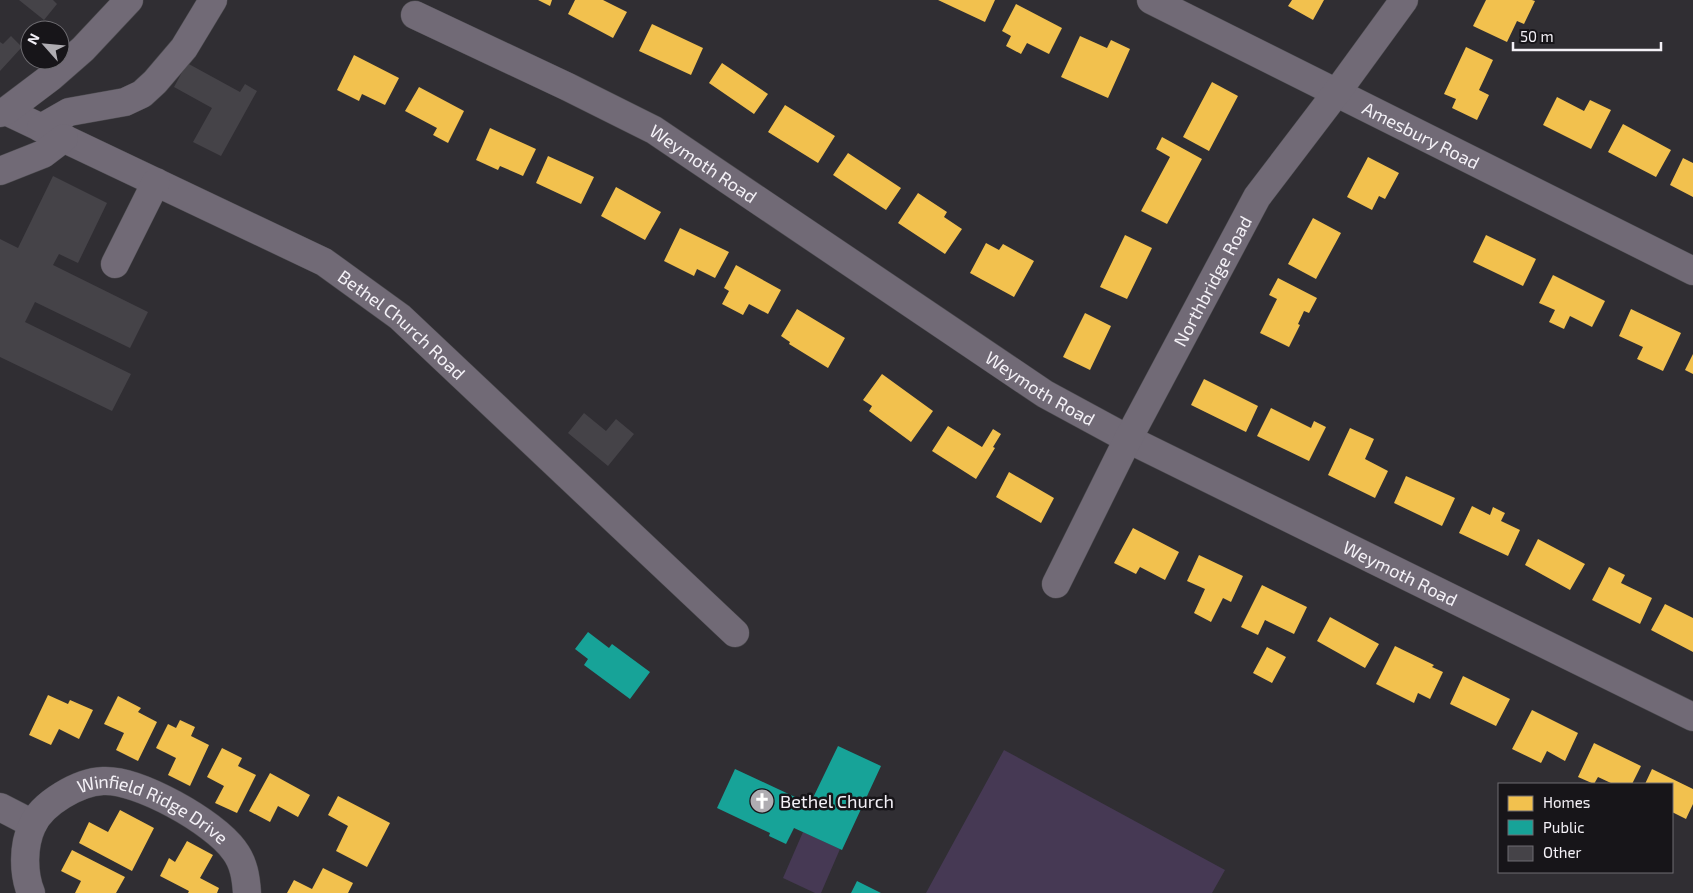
<svg xmlns="http://www.w3.org/2000/svg" width="1693" height="893" font-family="'Exo 2',sans-serif">
<rect width="100%" height="100%" fill="#302e33"/>
<path fill="#463954" d="M1004,750l221,120 -13,23h-286z
M803,832l37,17 -19,44h-6l-32,-15z"/>
<path fill="#f2c14e" d="M538,0h14l-2,6z
M575,0h28l24,12 -14,26 -45,-24z
M938,0h57l-10,22z
M1292,0h32l-11,20 -25,-14z
M1486,0h46l3,1 -11,23 -7,-3 -10,21 -34,-16z
M1016,4l46,24 -13,26 -22,-11 -6,11 -15,-8 5,-10 -9,-5z
M652,24l51,24 -12,27 -52,-24z
M1080,36l27,12 4,-8 19,9 -22,49 -47,-21z
M1466,47l27,13 -14,30 10,5 -12,25 -25,-12 4,-9 -12,-5z
M354,55l45,23 -14,27 -23,-11 -3,7 -22,-11z
M722,63l46,31 -14,20 -45,-31z
M1212,82l26,14 -29,55 -26,-14z
M419,87l45,24 -16,32 -15,-8 4,-7 -32,-17z
M1557,97l27,14 6,-11 21,10 -20,39 -48,-24z
M785,105l50,31 -17,27 -50,-31z
M1623,124l48,26 -15,27 -48,-25z
M490,128l46,21 -13,27 -23,-10 -2,4 -22,-10z
M1162,137l40,22 -35,65 -26,-13 29,-54 -14,-8z
M848,153l53,35 -15,22 -53,-35z
M548,156l46,21 -13,27 -45,-21z
M1368,157l31,16 -14,26 -6,-3 -7,14 -25,-13z
M1683,158l10,5v34l-23,-12z
M616,187l45,25 -16,28 -44,-24z
M918,193l29,19 -3,5 18,12 -17,25 -47,-31z
M1313,218l28,15 -25,46 -28,-15z
M680,228l49,24 -14,26 -18,-9 -3,7 -30,-15z
M1125,235l27,13 -25,51 -27,-12z
M1486,235l50,24 -13,27 -50,-24z
M986,243l13,7 4,-6 31,17 -20,36 -44,-24z
M736,265l45,25 -13,24 -19,-10 -6,11 -21,-11 7,-13 -5,-3z
M1553,275l52,26 -13,26 -22,-11 -6,13 -15,-7 6,-12 -16,-7z
M1278,278l39,20 -8,15 -5,-2 -6,13 2,1 -11,22 -29,-14 17,-34 -8,-4z
M797,309l48,29 -17,30 -39,-24 1,-2 -9,-6z
M1631,309l50,24 -18,38 -26,-12 6,-12 -24,-11z
M1085,313l26,13 -21,44 -27,-13z
M1693,354v20l-8,-4z
M882,374l51,37 -22,31 -42,-31 3,-5 -9,-6z
M1204,379l54,27 -12,26 -55,-27z
M1271,408l40,20 3,-7 12,6 -17,34 -52,-25z
M948,426l34,21 11,-18 8,5 -8,13 2,1 -19,31 -44,-28z
M1350,428l24,11 -9,20 23,12 -13,27 -47,-23z
M1009,472l45,26 -13,25 -45,-26z
M1406,476l49,22 -13,28 -48,-23z
M1472,506l18,9 3,-8 12,6 -4,8 19,9 -12,26 -49,-23z
M1133,528l46,24 -14,28 -25,-13 -4,7 -22,-11z
M1538,539l47,25 -15,26 -45,-25z
M1199,555l44,21 -12,26 -8,-4 -12,24 -17,-9 11,-24 -18,-8z
M1609,567l16,8 -4,8 31,15 -12,26 -48,-24z
M1262,585l45,22 -13,27 -29,-14 -7,15 -17,-8z
M1665,604l28,14v34l-42,-22z
M1330,617l49,27 -14,24 -48,-27z
M1395,646l39,19 -2,2 11,5 -13,27 -12,-6 -4,10 -38,-19z
M1267,647l19,10 -14,26 -19,-10z
M1463,676l47,23 -14,27 -46,-22z
M48,695l20,9 2,-4 23,10 -14,29 -20,-10 -8,16 -22,-10z
M118,696l23,12 -3,4 19,10 -19,39 -22,-11 8,-17 -20,-9z
M1532,710l46,23 -13,28 -18,-10 -6,12 -29,-14z
M180,720l15,7 -4,9 18,9 -19,41 -22,-11 8,-17 -20,-10 12,-24 8,4z
M1594,743l47,23 -9,18h-19l-15,-7 -4,7 -16,-7z
M222,748l20,10 -4,8 18,9 -19,38 -22,-10 9,-17 -17,-9z
M1652,769l41,20v15l-7,15 -14,-7v-28h-27z
M270,773l40,22 -12,22 -20,-11 -8,16 -21,-11z
M338,796l52,27 -23,44 -31,-16 12,-25 -20,-11z
M120,810l34,18 -22,43 -53,-28 10,-21 19,10z
M187,841l26,14 -13,23 19,10 -2,5h-29l1,-2 -29,-15 9,-18 6,4z
M72,850l53,27 -9,16h-41l6,-12 -20,-10z
M323,868l30,15 -5,10h-61l7,-13 18,9z"/>
<path fill="#17a398" d="M588,632l21,16 3,-4 38,28 -20,27 -46,-34 4,-6 -13,-10z
M838,746l43,20 -39,84 -48,-22 -8,16 -17,-8 1,-3 -53,-25 18,-39 75,35z
M857,881l24,12h-30z"/>
<path fill="#454348" d="M19,0h34l4,4 -13,16z
M11,36l11,11 -22,24v-29l3,2z
M187,63l53,29 5,-8 12,7 -36,65 -28,-14 19,-34 -38,-21z
M53,176l54,27 -29,60 -19,-9 -6,11 95,47 -18,36 -95,-46 -10,20 106,52 -19,37 -112,-54v-118l18,9z
M584,413l22,18 10,-12 18,15 -26,32 -40,-33z"/>
<g fill="none" stroke-linecap="round" stroke-linejoin="round">
<defs>
<g id="minor">
<path id="s1" d="M1151,0l542,271"/>
<path id="s2" d="M415,15l153,72 86,43 391,264 83,45 565,278"/>
<path id="s3" d="M6,111l318,151 76,55 335,316"/>
<path d="M0,113l6,-2 45,-34 32,-28 46,-49"/>
<path d="M41,128l28,-16 56,-10 17,-8 13,-12 29,-34 29,-48"/>
<path d="M0,171l43,-17 21,-16"/>
<path d="M115,264l41,-82"/>
<path id="s4" d="M1056,584l72,-145 129,-242 80,-105 67,-92"/>
<path d="M0,807l33,17"/>
<path id="s5" d="M31,893c-8,-20 -8,-47 1,-67 10,-23 47,-44 71,-45 35,-2 111,41 131,69 10,13 12,28 13,43"/>
</g>
</defs>
<use href="#minor" stroke="#4b4a4e" stroke-width="29"/>
<use href="#minor" stroke="#716a76" stroke-width="28"/>
</g>
<defs>
<symbol id="church-disc" viewBox="-11 -11 22 22"><circle r="9.5" fill="#afadb2" stroke="#171519"/><path d="M-1.2-6h2.4v3.5h3.3v2.4h-3.3V6h-2.4V-.1h-3.3v-2.4h3.3Z" fill="#fff"/></symbol>
</defs>
<g fill-rule="evenodd">
<use href="#church-disc" x="748" y="787" width="28" height="28"/>
</g>
<g text-anchor="middle" dominant-baseline="central" stroke-width="5" stroke-linejoin="round" paint-order="stroke">
<g font-size="18" fill="#f4f1f7" stroke="#171519">
<text stroke="none"><textPath href="#s1" startOffset="302">Amesbury Road</textPath></text>
<text stroke="none"><textPath href="#s2" startOffset="325">Weymoth Road</textPath></text>
<text stroke="none"><textPath href="#s4" startOffset="341">Northbridge Road</textPath></text>
<text stroke="none"><textPath href="#s3" startOffset="452">Bethel Church Road</textPath></text>
<text stroke="none"><textPath href="#s2" startOffset="730">Weymoth Road</textPath></text>
<text stroke="none"><textPath href="#s2" startOffset="1135">Weymoth Road</textPath></text>
<text stroke="none"><textPath href="#s5" startOffset="212">Winfield Ridge Drive</textPath></text>
</g>
<g font-size="18" fill="#f4f1f7" stroke="#171519" text-anchor="start">
<text x="780" y="801">Bethel Church</text>
</g>
</g>
<rect x="1498" y="783" width="175" height="90" fill="#171519" stroke="#6f6d72"/>
<rect x="1508" y="796" width="25" height="15" fill="#f2c14e" stroke="#6f6d72"/>
<text x="1543" y="808" font-size="15" fill="#f4f1f7">Homes</text>
<rect x="1508" y="820" width="25" height="15" fill="#17a398" stroke="#6f6d72"/>
<text x="1543" y="833" font-size="15" fill="#f4f1f7">Public</text>
<rect x="1508" y="846" width="25" height="15" fill="#454348" stroke="#6f6d72"/>
<text x="1543" y="858" font-size="15" fill="#f4f1f7">Other</text>
<g transform="translate(45 45) rotate(297)"><circle r="24" fill="#171519" stroke="#6f6d72"/>
<path d="M0-4L9 19L0 12L-9 19Z" fill="#afadb2"/>
<text y="-8" font-size="14" font-weight="bold" text-anchor="middle" fill="#f4f1f7">N</text>
</g>
<path d="M1513 42v8h148v-8" fill="none" stroke="#f4f1f7" stroke-width="2.5"/>
<text x="1520" y="42" font-size="15" fill="#f4f1f7" stroke="#171519" stroke-width="4" paint-order="stroke">50 m</text>
</svg>
